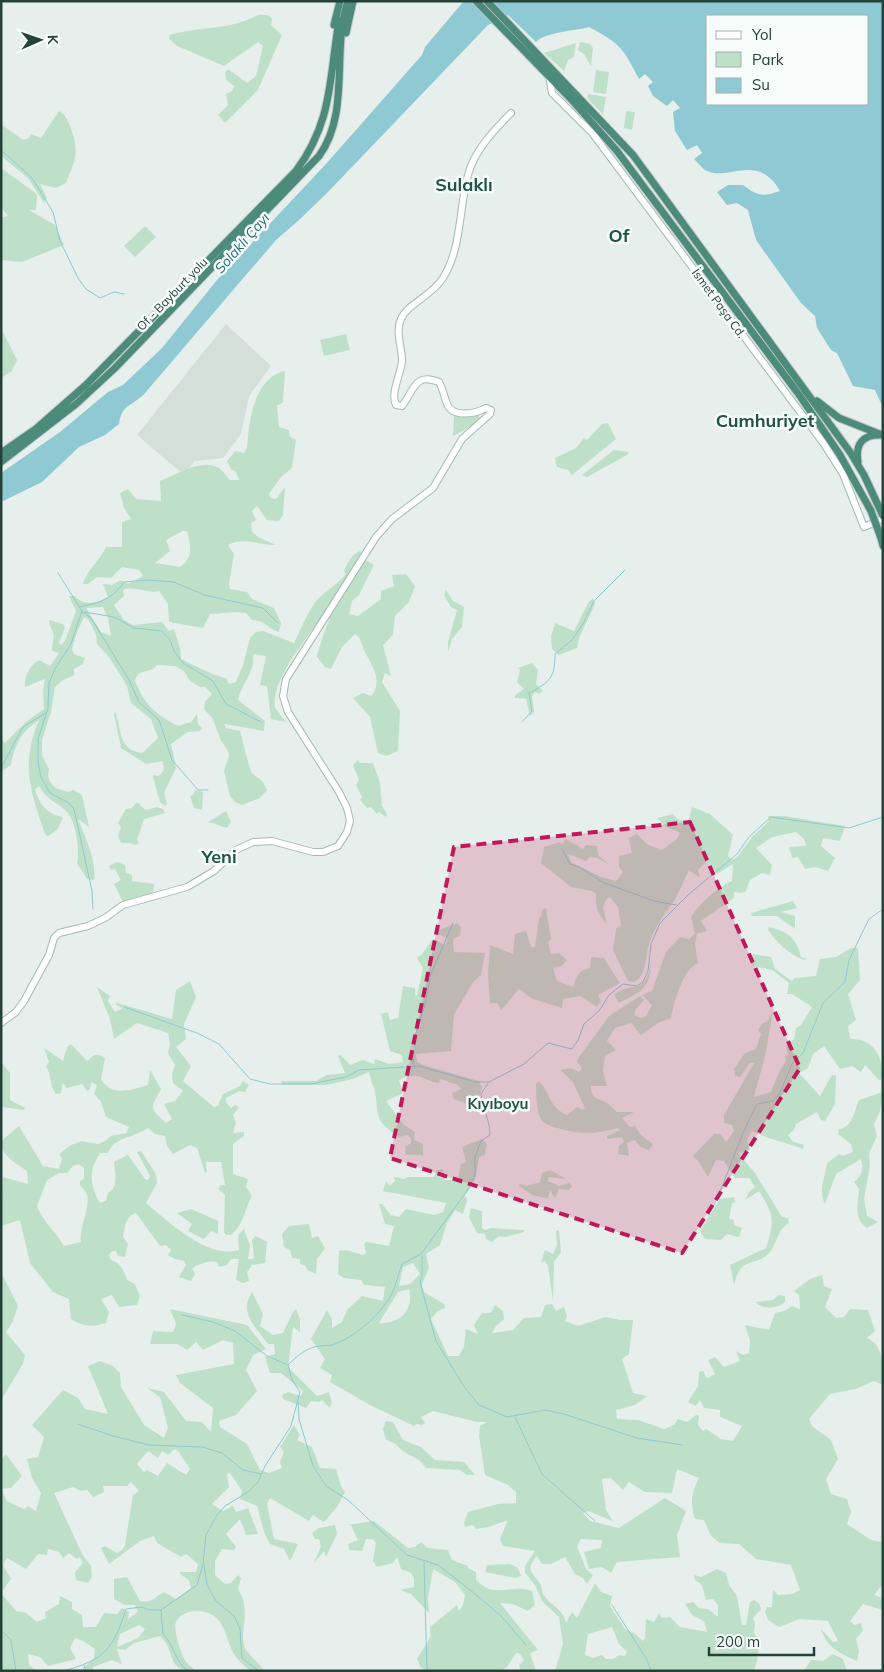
<svg xmlns="http://www.w3.org/2000/svg" width="884" height="1672" font-family="Mulish,sans-serif">
<rect width="100%" height="100%" fill="#e6efeb"/>
<path fill="#d4dfda" d="M226,324l45,42 -22,30 -8,38 -18,24 -28,3 -12,13 -46,-39z"/>
<path fill="#bfe0c8" fill-rule="evenodd" d="M258,15h10l4,4 -1,6 11,10 -24,55 -33,33 -7,-8 10,-10 -2,-11 6,-3 2,-5 -8,-6 -1,-7 3,-4 19,14 9,-7 7,-30 -5,-4 -34,24 -47,-20 -8,-7 1,-4c30,-9 58,-4 88,-20z
M580,42l10,2 3,4 -2,18 -7,-12 -6,-4z
M576,43l-2,14 -6,3 -4,11 -20,-18z
M596,70l13,2 -3,22 -13,-2z
M588,94l18,3 -3,17 -16,-16z
M59,111c7,4 8,8 11,15 10,27 6,31 -4,57l-10,5 -16,-4 7,14 -3,5 -16,-25 -27,-22v-32l22,16 6,-2 2,-4 10,4z
M626,111l9,1 -3,18 -8,-2z
M1,168l36,26 -1,16h-7l26,15 9,20 -42,17 -21,-2v-42l7,-2 -7,-9z
M145,226l11,11 -21,20 -11,-11z
M1,328l16,32 -5,11 -11,7z
M346,334l4,16 -26,6 -4,-16z
M285,371l-2,31 -6,4 2,21 10,3 1,7 6,3 -4,28 -11,9 -12,17 2,4 5,1 9,-12 -2,28 -4,6 -12,-1 -10,-14 -5,5 4,9 -5,3 1,9 6,5 18,8c-16,1 -32,-9 -48,0l6,9 -5,29 1,6 17,3 5,7 22,9 7,15 -2,9c-10,-2 -14,-12 -27,-12l-6,-7c-13,-2 -23,1 -36,1l-7,14 -34,-6 -1,-18 -9,-13c-13,3 -24,-6 -36,-1l1,6 -10,9 10,15 9,5 29,-3 7,9 5,-2 6,19 1,11c8,4 38,19 45,19l3,6 7,-2 7,-17 7,-27 6,-6 7,-1 31,12c6,-12 11,-25 18,-36 7,-13 25,-21 34,-33l-2,-3c3,-8 8,-17 16,-20l2,2c-12,18 -22,38 -35,57 -16,23 -57,69 -52,98l11,14 -15,-3 -4,-33 -7,-1 6,-29 -11,-2 -2,2c2,17 -12,28 -15,44l27,21 -1,10 -40,-7 2,4 14,3c2,7 9,37 12,42 7,7 10,5 15,17l-7,8 -18,7 -7,-3 -5,-6 -6,-25 5,-15 -1,-5 -8,-12 -7,-20 -9,-10 1,-7 7,-8 -7,-7h-5l-10,-6 -6,-10 -9,-5 -18,-1 -4,4c-9,4 -15,1 -18,12 10,24 20,33 43,45l13,-4 6,-8 1,10 4,4 -2,3 -12,1 -17,12 5,24 -12,25 3,11 -2,2 -5,-4 -7,-25v-2l6,1 5,-6 -1,-9 -17,3 -25,-16 -7,-34 1,-3c7,19 3,39 27,42l16,-15 -7,-19 -20,-16 -4,-17 -18,-29 -12,-13 -1,-10 -8,-15 -4,-2 -7,15 -5,17 2,5 11,4 -2,6 -9,5v6l-11,5 -8,7 -4,25 -9,28v15l7,14 -1,7 2,6 6,6 12,4 5,-2 9,5 7,32 -11,-8c7,18 19,42 16,61l-7,-1 -10,-16c3,-12 -1,-40 -9,-50 -12,-13 -18,-9 -29,-27l-4,4c4,14 13,25 28,27l-5,12 -10,7 -3,-2c-14,-41 -25,-70 -6,-114 -18,12 -24,24 -28,45l-10,7v-33l4,4 21,-21 18,-13 -1,-18 2,-12 -20,8c-1,-11 5,-22 14,-27l11,6 9,-13 -7,-2c-1,-6 3,-12 1,-18 -1,-5 -4,-7 -4,-13l14,4 2,4 -6,15 2,2 4,-4 11,-30 -7,-15h6c9,11 21,7 33,1l-5,-13 9,1 9,-5 7,4 15,-8 -4,-6 -17,-3 -11,11 -14,-1 -9,7h-5c4,-15 17,-23 23,-37h16v-25l9,-3 -7,-11 -4,-15 8,-4 8,10 25,2 -1,-20c16,-6 40,-22 57,-14 5,2 9,9 13,13h9l-3,-8 -5,-3 -4,-8 8,-10 9,2 3,-5c2,-28 7,-70 38,-77zM183,531h4c4,15 7,26 -7,36l-25,-4 15,-12 -4,-11zM103,607l5,11 3,18 -10,-4 -15,-24z
M478,414l3,7 -28,15 1,-20z
M608,423l8,16 -44,36 -4,-5 -11,-3 -2,-9 21,-10 8,-10 3,2 15,-16z
M614,450l15,2 -2,3 -40,22 -5,-2z
M364,559l10,6 -15,30 -7,6 -3,13 9,2 23,-17v-8l13,-5 -2,-11 14,-1 9,12 -6,16 -14,14 -2,19 -10,10 8,31 -6,-3 -3,9 18,29 -2,40 -12,5 -8,-3 -8,-36 -17,-19 10,-5 8,3c14,-16 -2,-34 -8,-48 -2,-6 -2,-10 -8,-14l-13,13 -11,22 -6,-2 -8,-10c2,-11 17,-53 24,-62 11,-13 16,-19 23,-36z
M446,590l7,11 11,6 -2,20 -10,12 -4,13v-10l9,-32 -6,-3 -7,-12z
M593,598l2,6 -16,34 -2,10 -18,7 -7,-6 -1,-13 4,-13 19,8 14,-28z
M532,663l6,7 -2,14 7,7 -4,3 -4,-2 -3,4 2,16 -4,4 -4,-17 -11,-1v-3l9,-6 -7,-7 3,-12 -2,-2z
M358,760l2,3h13l7,20 2,23 5,8 -1,3 -7,-5 -2,2 -6,-7 -4,1 -7,-8 2,-3 -6,-12 3,-5 -6,-15z
M195,790l8,2 -1,18 -8,-2 -4,-12 4,-2z
M137,802l8,8 12,-3 6,2 2,4 -21,6 -7,21 2,3 -4,2 -5,-2h-9l-3,-7 3,-9 -3,-4 8,-14 6,-1z
M692,807l18,7 23,21 -5,21 5,4 6,-5 13,-18 17,-16 -1,-5h16l61,10 -5,15 -17,-3 -2,8 14,12 -7,13 -13,-4 -10,2 -7,-12 -6,1 -3,-11 17,-1 -2,-7 -8,-7 -24,5 -16,11 16,17 -2,10 -8,-2 -12,7 -4,11 -4,2 -8,-1v6l-33,23 6,10 -10,3 -2,10 3,19c-15,6 -24,39 -27,55l-13,5 -17,12 -10,-12 -16,5 -8,13 9,9 -11,6 -2,15 4,15h-16c0,13 6,12 16,17 3,2 7,6 10,9h17l-12,6 8,9 5,-1 6,9 12,9 -4,6 -9,-3 -5,-7 -8,3 2,13 -11,-2 1,-8 5,-4 -2,-5 -15,2v-3l13,-6 -3,-2c-20,6 -35,7 -56,1 -6,-2 -13,-3 -18,-7 -7,-7 -7,-29 -7,-38l3,-3c12,13 10,26 28,34l10,-8 5,3 3,-1 -12,-27 -13,-12 10,-2 9,4 3,-4 -5,-6 2,-5 30,-41 31,-20 4,4 -8,9 -2,6 7,3 5,-2 6,-11 -10,-10 10,-4 14,-39 14,-15 9,2 6,-5 -4,-17c10,-15 24,-28 41,-36l1,-17 -16,10 -10,-13 -9,9 2,8 -11,-8c-6,12 -11,27 -20,38 -8,11 -14,20 -19,33 -5,12 -2,37 -17,41l-5,-1 -15,-31 3,-21 5,-4 -3,-18 -8,-10 -4,3 -3,7 4,18c-7,-8 -13,-19 -11,-31l-4,-3 -21,-4 -30,-24 3,-16 16,-5 2,2 4,-5 17,10 3,-4 11,1 1,9 11,9 -12,-6 -7,-1 -4,4 -18,-7 3,8 30,15 15,4 7,-9 -4,-5v-11l13,-3 -3,-15 8,-4 11,11 14,5 15,-11 3,-6 -15,-7 -8,-8 16,-4 4,5 11,3z
M226,811l5,11 -4,6 -19,-6z
M117,862l8,3 1,8 6,2v6l22,3 -1,8 -13,7 -17,3 -9,-18 7,-4 -6,-11 -4,1 -2,-4z
M793,901l4,7 -16,4 14,4v13l-18,-13h-25l-1,-3z
M546,908l5,31 -3,3 3,12 8,-1 8,7 -6,6 -8,2 4,13 16,6c4,-12 5,-16 17,-19l1,-11 13,1 16,25 -22,12 3,6 -4,6 -17,-11 -17,3 -1,9 -29,-9 -14,-10 -18,21 -4,-7h-7l-2,-29 2,-29 23,9 2,-20 11,-3 5,16h4l4,-29 2,-1 1,-7z
M457,923l4,4 -1,9 -7,3 1,13 31,1 -4,22 -8,7 -19,33 -3,36 -35,3 1,8 6,3 56,16 3,7 -4,13 6,9 -30,-11 -2,-6 9,-4 -3,-4 -18,-6 -1,4c-20,-3 -18,-13 -40,-3l4,13 -17,8 17,23 12,8 -1,8 9,4v11h-17l-1,-8 6,-4v-5l-4,-3 -8,2c-25,-17 -20,-19 -24,-46 -2,-6 -5,-12 -6,-19l-16,7 -27,6h-44l-1,-4h35l11,-6 18,-2 -7,-17 3,-1 9,10 13,-5 11,4 1,-5 14,5 14,-2 -1,-7 -12,-4 -9,-37 7,-2 2,8 8,-2 5,-32 12,2v7l2,1 6,-28 -6,-10 5,-4 11,-15 12,6 3,-7 -11,-4 2,-4z
M769,927c19,5 27,10 32,30l6,2 -3,1c-14,-5 -28,-18 -36,-30z
M851,948h7l2,32 -12,14 8,26 -8,6 2,13c22,-1 34,16 32,40l-3,1 -14,-15 -4,7 -9,-6 -12,3 -16,-23 -11,8 -5,14 -9,5 21,23 12,-21h4l-1,29 -10,17 -4,-1 -4,-8 -21,12 -2,6 -6,5 5,7 11,3 -1,4c-18,-7 -35,-10 -51,-18l-5,9 3,10 -12,3 17,20 27,44 6,1 1,5c-12,7 -11,19 -19,29 -15,17 -29,2 -36,33l-4,-20 36,-17c9,-28 8,-33 -7,-57l-14,9 4,-8 6,-5 -6,-9h-14l-11,-17 -8,-1 -8,17 -10,-16 -5,-5 21,-22h6l6,8 8,-11 -2,-6 -8,-2v-8l30,-52h-4l-10,14 -5,-1 -1,-7 11,-16 11,-4 5,-15 -3,-4 5,-7 4,-1 6,-11 -8,45 -11,41 17,-5 8,-20 7,-11 -1,-5 3,-1 -2,-10 8,-6 2,-11 5,-3 11,-18 -20,-13h-5l2,-11 -17,-13 -19,-4 -1,-12 19,3 4,12 17,12 3,-3 21,-2 4,-17 16,-2z
M651,962c-1,28 -10,29 -32,41l-5,-8c20,-16 31,3 37,-33z
M190,981l6,16 -12,27 2,15 -10,8 15,19 -8,15 31,26 4,-1 5,-12 17,-8 3,-5 6,4 -4,7 -6,-1 -13,7v4l5,6 4,-3 4,2 -6,8 3,8 -3,10 11,-1v4l-11,8v30l15,5 -2,8 6,9c-8,14 -7,27 -21,39h-5l-2,-3 1,-37 -6,-5 1,-5h5l-4,-23h-15l1,10 -2,1 -8,-25 -7,-3 -17,9 -6,-8 -2,-10 -10,-2 -7,-6c-12,9 -34,9 -40,25h-8c-11,17 -11,32 0,50l6,-2 2,-8c11,-7 7,-19 6,-31l14,-7 17,24 3,1 2,-4 -13,-24 4,-1 15,23 1,9 -11,20c22,18 62,57 93,47l-1,-15 6,-6 6,17 -2,13h6l-2,-19 4,-4 11,6 -2,21 -13,2 -5,7 2,9 -6,2 -7,-3 3,-21h-8l-4,6 -8,2 -2,-5c-7,-2 -19,2 -25,7l3,5 -4,7 -12,-4 7,-12 -2,-4 -9,-2 -7,-4 3,-5 -5,-5 -6,1 -24,-33c-11,4 -11,14 -13,24l5,7 -3,13 -7,-1 -2,-5h-4l-3,4 2,5c10,3 13,11 16,20l8,4 5,12 -3,9 -18,2 -7,-12 -11,4 8,13 -3,11c-14,4 -23,4 -35,-4l-2,-20 -16,-7 -23,-29 -10,-43 -19,6 2,-49 25,7 -1,-13c-11,-8 -26,-15 -26,-30l18,-15 24,40 16,3 3,-11 -3,-4 12,-9 11,-4 16,3 7,-3 6,-5 15,-3 3,-6 -23,-10 -5,-15 -7,-8 3,-9 -6,-3 -1,7 -3,2 -5,-7 -15,4 -4,-5 -2,10 -5,1c-7,-9 -4,-18 -10,-28l3,-4 -5,-14 19,13 4,-14 4,-3 16,17c7,-6 9,-9 18,-3l-4,22c13,17 29,10 47,5l2,-15 11,19c-12,22 -11,18 5,34l6,-4 -8,-15 11,-3 8,-10 -10,-8 -1,-9 3,-9 -7,-12 2,-9 -2,-11 -31,-10 -23,16 -4,-20 -13,-32 13,9 -2,5 7,11 8,-4 -7,-3 1,-2 55,16 4,-29zM79,1164l5,4v11l-4,2v4c1,2 3,3 5,6 9,10 -7,37 -4,51l-17,4c-8,-14 -21,-24 -27,-40l10,-26 12,-7h8l6,-7z
M1,1062l9,11v27l15,8 -1,2 -23,-3z
M883,1092l-3,19 -6,13 3,12 -8,18 1,12 -6,33 3,17 11,6 -11,6c-14,-10 -9,-23 -8,-39l-5,-7c8,-6 10,-14 7,-23l-25,15 -11,30c-7,-13 0,-26 2,-41l12,-9 4,2 10,-4 -2,-8 -13,-10 1,-5c14,-2 15,-18 20,-29z
M482,1139l5,5 -2,11 -6,2c-2,16 -3,26 -14,38l2,5 -4,14 -8,-4 -8,13 -7,22 -14,9 3,13 -7,18 2,7 20,12 1,4 -7,3 -7,8 17,37h11l5,-9 2,-18 12,5 -4,-9 8,-12h9l4,-8 8,6 1,8 -8,7 -4,7 21,-3 11,-12 17,-1 4,-12 7,-1 4,7 8,-4 3,9 -2,5 13,5 28,-9 14,3h13l-4,34 -7,5 11,34 14,3 -12,9 -19,5 1,9 21,1 26,9 10,-4 4,-6 9,3 9,-7 3,1 -1,9 5,6 3,-2 15,10 12,2 9,-15 -22,-9v-7l-16,-2 -4,-8 -4,6 -8,-4 10,-16 1,-14 4,-1 4,7 8,-4 -7,-14 7,-3 9,10 16,-6 -4,-10 7,4 6,-2 1,-12 -5,-16 24,5 6,-17 9,-2 8,-5 8,3 -1,-14 -5,-4 16,-12 12,-4 2,11 8,3 -7,18 11,11 8,-1 6,-8 18,1 7,21 -8,7c17,7 16,29 16,47l-9,-4 -19,8 -25,5 -21,25 3,7 19,14 7,19 -12,20 5,15 16,5 4,13 -4,12 24,16 12,2v42l-9,11 9,3v12l-20,-6 -13,17 5,4 6,-2 2,8 -7,8 3,12 -2,10c-18,-8 -30,-13 -36,-32l12,13 5,-1 -10,-20 -28,-2 -21,8 -11,-7 -3,-8 2,-5h5l1,-17 5,5 14,-1 8,-4 -9,-25 -35,-6 -17,-15 -19,-1 -9,-7 -7,-16 -9,-1c-5,-15 -4,-26 4,-41l-22,-9 -5,24 -27,-1 -16,-10 -6,8 -12,-12 -9,1 4,31 7,11 -25,-10 -5,2 7,8 29,7 46,-30 21,13 -9,24 3,22 -63,5 -6,11 -9,-6 -13,2 -5,-17 17,-4 1,-8 -21,-1 -4,7 9,23 7,6 -6,9 -4,-6 -8,-4 -10,-17 -14,7h-9l-5,-8c-11,13 -6,15 2,26 4,5 2,10 6,15 8,10 18,12 21,26l6,-11 5,6 18,-35 6,9 11,4 -2,10 15,23 9,4 9,8 2,-3 1,-19 8,3 5,-9 3,5 8,-1 10,10 27,5 -3,-11 -12,-6 -7,-11 8,-2 6,6 9,1 10,8v-12l-5,-6 -7,1 -4,-15 -7,-5 -1,-5 7,2 16,-8 9,4 3,12 8,11 5,29h4l4,-23 4,-2 5,3 2,6 -8,9 2,6 -1,9c8,10 4,26 0,38h-199l8,-27 -4,-27 -17,-16 -7,-16 -10,-12v-7l10,-15 -32,-5 -3,-7 8,-19 -20,7 -12,2 -3,-4 -8,2 -1,-4 4,-11 30,-8 18,-1v-11l-8,-7 -23,-10 -6,-39 1,-10 7,-4h-10l-44,-11 -12,6 4,6 -3,2 -5,-1 -3,2 -44,-21 -40,-23 2,-7 -12,-7 5,-9 -14,-20 16,-29 5,9v9l10,-6 5,-12 15,-14 21,5 2,-14 -21,-2 -3,-5 -17,-2 -6,-4 1,-23 7,-1 17,5 3,-2 -2,-9 2,-2 23,4 5,-20 -9,-2 -6,-20h3l9,11 8,2 7,-8 28,6 9,-3 3,-9 -63,-12 3,-10 4,5 5,-5 -1,-4 11,2 2,-2h27l3,-7 6,-1 2,11h13l3,-16 5,-2 -4,-15zM413,1263l7,11 -10,10 -11,2 4,-19zM409,1289c5,22 -9,35 -30,34l19,-31zM612,1627l7,17 8,8 -2,4 -6,-1 -6,4h-7l-4,-4 -9,3 -8,-3 3,-21z
M550,1170l16,9 -17,-2 -1,4 11,5 10,-3 3,3 -3,4 -10,-1 -4,9 -5,-8 -2,8c-13,-1 -19,-4 -29,-12l1,-2 7,2 13,-4 2,-9z
M734,1197l1,5 -3,2 -3,15 5,1v5l8,3 -3,9 -12,-3 -6,6 -16,-1 -5,-8 20,-32z
M471,1208l11,3v17l3,2 6,-2 33,2v2l-19,5 -6,-1 -7,6 -6,-3 -1,-5 -8,-1 -8,-16z
M191,1209l27,12v13l-7,-3 -7,8 -16,-8 4,-7 -15,-11z
M309,1224l3,14 6,-2 7,12 -8,11 -1,15 -9,-4 -1,-4 -6,-2v-5l-8,-1 -2,-8 -6,-3 -2,-13 7,-8z
M559,1230l2,22 -7,10 -1,39 -5,-35 -3,-5 -4,1 4,-12 8,4 4,-9 -1,-14z
M1,1272l17,34 -5,15 -7,11 19,23 -2,9 -22,36z
M252,1292l11,22 -3,12 13,9 10,-2 10,-21 3,-3 4,10v13l-7,-5 -5,40 29,29 12,-4 3,11 -2,5 -8,-8 -3,2 -8,-1 -5,7 -23,-9 -1,-4 6,-3 13,4 2,-5 -22,-18h-11l-5,-16 10,-3 -1,-10h-6c-12,-17 -30,-31 -16,-52z
M778,1295l7,1v6c-9,8 -22,7 -30,0l18,-2z
M170,1309l77,16 19,24 -13,6 -7,15 11,21 -21,24 -17,6 1,6 27,17 13,26 9,3 13,-5 -2,-6 4,-10 -4,-5 14,-22 6,10 -3,5 15,7 8,21 16,1 5,17 4,6 -8,15 -13,15 -11,-7 -4,6 -39,-23 -3,6 7,35 24,5 -8,17 -6,-12 -14,-5c-7,-11 -9,-24 -13,-38l-17,-7 2,-8 -12,-18 -3,1 2,13 -17,17 11,7 10,-5 3,6 12,-4 10,26 -12,1 -6,-16 -14,15 10,13 -2,3 -12,-1 -7,12v14l10,9 6,-1 7,-8 3,3 -3,11c15,24 -1,45 8,61 5,7 13,13 18,21h-14c-5,-5 -13,-11 -16,-17 -8,-13 -7,-28 -20,-38 -11,-8 -32,-7 -38,6 -3,6 5,32 9,38 2,4 7,7 11,11 -32,0 -18,-18 -36,-35l-26,7 -9,7 -8,-1 5,15 -10,-4 -19,7v4l-12,-1 13,-12 1,-9 -12,-8 -8,-3 -5,10 6,11 -28,7 -8,-9 -12,-3 1,11 8,6h-36v-78l15,18 10,2 11,9 9,-4 -1,-6 14,-8 1,-8 12,6v7l10,6 1,12h13l8,-14 13,1 5,-6 7,4 -1,7 10,-7 -3,-7h-10l-11,-6v-20l13,-2 13,24c11,2 15,-3 24,-9l12,7 15,-11 -2,-8 -8,-5 -1,-3h16l2,-8 -12,-10 -5,3 -24,-14 -3,-7 -14,5 -31,23 -8,-16 4,-2 12,7 6,-4 2,-4 8,-50 6,-4 -8,-9 -4,4h-24l1,6 -11,5 -6,-7 -6,1 -8,-4 -19,6 29,63 8,10 1,11 -4,6 -12,-3 -1,-8 8,-9 -3,-6 -3,2 -8,-6 -6,5 -4,-6 -11,-3 -1,6 -9,-1 -12,15 -19,-11 -4,7 8,14 -10,14v-133l5,-6 16,22 -11,12 -10,1 6,12 17,8 4,-3 8,5 5,-18 -9,-15 -5,-19 11,-2 6,-20 -12,-12 31,-35 15,8 7,11 23,5 -20,-48 12,-5 13,5 7,7 1,14 23,38 20,13 4,-10 -8,-31 -13,-9 17,4 22,29 16,1 9,10 2,-24 -33,-25 -4,-8 58,-11 -1,-21 -10,-3 -20,10 -7,-8 -9,8 -10,-6h-27l3,-13 20,1 3,-8zM175,1449l4,3 11,17 -4,6 -19,-12 -9,13 -11,-6 -3,2 -7,-8 11,-13 10,7 4,-7 6,4zM139,1625l6,4 -7,9 -21,9 3,-13z
M386,1421l7,1 10,18 18,7 14,13 29,2 11,13h-8l-7,-5 -34,-2c-8,-11 -10,-9 -20,-15 -10,-6 -6,-9 -20,-13l-3,-11z
M374,1521l34,27 7,-1 6,-5 7,6 20,2 4,10 16,6v2l8,4v8c19,20 33,3 56,11l3,14 -7,6 -15,-7 -13,-1 38,47 -8,3 6,18h-15l-2,-6 5,-5 -4,-6 -4,-1 -9,14 -6,4h-76l-5,-5 -3,-7 14,-23 -1,-9 27,-22 2,6 4,-6 2,-10 -10,-13 -22,-13 -5,29 1,15 -18,-19 -11,-4 14,-3v-9l-3,-5 -10,-4 -4,-12 -4,6 -16,4 -4,-6 3,-18 -3,-4h-7l-4,12 -13,-1 -1,-6 10,-4 -7,-15h-4z
M335,1525l2,9 -11,23 -2,-6 -10,12 7,-17 -2,-7h-4l-3,-6 7,-5z
M510,1564l8,4 3,8 -6,2 -30,-6 2,-7z
M833,1654l10,5 4,12h-43l7,-11 12,1z"/>
<path fill="#8ec9d4" fill-rule="evenodd" d="M464,1h419v407l-8,-18 -22,-4 -16,-33 -6,-3 -14,-22 -2,-12 -14,-13 -45,-63 -8,-30 -11,-7 -10,2 -10,-13 11,-7h15c14,11 20,12 37,6 -23,-40 -53,-8 -75,-21 -4,-3 -8,-8 -11,-11l8,-6 -5,-8 -10,5 -12,-19 -2,-19 7,-4 -7,-8 -6,6 -14,-10 -5,-10 5,-4 -8,-8 -6,5c-16,-31 -18,-35 -50,-52 -14,4 -44,5 -53,15l-28,-27 -20,10 -161,168 -28,27 -23,20 -131,153c-13,14 -23,10 -26,31l-14,11 -26,12 -37,35 -41,20v-29l59,-41 48,-40 15,-7 39,-37 55,-68 109,-116 96,-109 3,-8zM708,16h160v88h-160z"/>
<g fill="none" stroke-linecap="round" stroke-linejoin="round">
<path stroke="#8ec9d4" stroke-width="1" d="M1,150l31,28 21,34 7,29 18,37 8,11 14,9 14,-6 10,2
M58,573l24,38 -11,33 -16,25 -6,14 -1,25 -10,31v24l3,14 9,16 19,10 5,6 18,82 1,18
M79,607c20,-4 34,-8 45,-25l24,-2 26,2 30,13 59,13 15,15
M82,612l8,5 6,9 33,54 10,22 20,18 13,40 26,30h10
M84,612l30,5 20,11 28,3 8,9 4,11 9,12 30,18 13,23 35,18
M522,722l10,-11 -3,-18c21,-11 26,-15 26,-39l17,-14 11,-16 11,-23 31,-31
M1,768l22,-41 24,-15
M562,849l8,15 9,3 23,15 52,19 22,4
M124,1007l73,26 22,11 31,35 20,5h41l35,-7 13,-7 60,-4 56,16h14l35,-18 24,-21 24,6 6,-9 6,-16 15,-13 10,-16 14,-11 14,2 6,-4 5,-11 3,-27 9,-21 28,-28 49,-41 12,-17 22,-20 78,11 34,-11
M414,1065l-3,-17 14,-43 6,-31 22,-51
M709,1215c19,-36 28,-75 48,-111l16,-3 7,-8 12,-29 11,-11 20,-50 22,-21 4,-22 20,-41 14,-10
M422,1256v20l-2,6 16,59 29,47 14,17 28,12 38,-7 19,4 73,24 45,7
M182,1315l31,7 22,9 32,25 21,9
M298,1402l1,17 14,47 13,20 22,14 59,55 31,10 41,32 22,19 25,29
M515,1417l27,57 53,47
M77,1424l36,12 36,9 53,2 20,6 21,17 18,4
M424,1562l3,109
M204,1565l3,20 9,16 18,15 6,13 2,29 17,13
M612,1605l34,53 5,13
M161,1610l2,24c11,11 12,28 25,37
M1,1630l10,10 5,31
M84,1665l2,6
M63,1671c41,-11 50,-21 63,-62l15,-2 9,3h11l36,-25 6,-21 3,-29 11,-20 8,-9 23,-14 10,-10 7,-16 26,-40 9,-34 -8,-12 -4,-15c9,-9 19,-18 32,-19 4,-1 8,0 12,-1 22,-7 50,-31 60,-52 5,-9 6,-19 10,-29l19,-10 46,-63 8,-16v-18l6,-16 9,-6c0,-16 -8,-27 -9,-41l7,-11"/>
<defs>
<path id="secondary" d="M549,76l3,17 41,41 231,310 19,30 21,53 19,-8
M1,1023l15,-11 8,-11 25,-46 5,-17 5,-5 29,-7 17,-8 18,-13 64,-18 27,-16 22,-21 17,-8 19,-1 41,11h10l15,-6 9,-14 3,-11 -3,-13 -8,-16 -51,-80 -5,-16 3,-17 90,-142 16,-18 41,-31 29,-49 28,-25 1,-4 -5,-2c-11,6 -33,10 -39,-4 -3,-8 -4,-15 -8,-22 -24,-10 -25,8 -37,24l-6,-1c-6,-12 5,-31 6,-44 0,-14 -7,-29 -1,-42 6,-15 31,-23 42,-41 19,-30 16,-71 25,-103 6,-24 26,-45 43,-62"/>
<path id="trunk" d="M476,1l95,98 46,52 183,245 40,59 31,56
M487,1l146,154 217,297 14,23 19,41
M334,25l6,-24
M346,33l7,-32
M817,401l22,17 43,17
M1,453l36,-25 49,-43 210,-214c37,-50 33,-92 43,-150
M1,462l75,-58 39,-36 204,-212c32,-44 12,-106 29,-155
M858,462c-3,-18 5,-28 23,-27
M881,538l2,8"/>
</defs>
<use href="#secondary" stroke="#a4bbb3" stroke-width="8"/>
<use href="#trunk" stroke="#c2cac8" stroke-width="9"/>
<use href="#secondary" stroke="#fff" stroke-width="6"/>
<use href="#trunk" stroke="#4c8a7c" stroke-width="7"/>
<defs>
<path id="trunk-bridge" d="M871,511l10,27"/>
</defs>
<use href="#trunk-bridge" stroke="#c2cac8" stroke-width="9" stroke-linecap="butt"/>
<use href="#trunk-bridge" stroke="#4c8a7c" stroke-width="7"/>
</g>
<path fill="#c2185b" fill-opacity="0.2" stroke="#c2185b" stroke-width="4" stroke-dasharray="10 6" stroke-linejoin="round" d="M690,822l110,246 -118,185 -292,-95 64,-311z"/>
<g text-anchor="middle" dominant-baseline="central" stroke-width="5" stroke-linejoin="round" paint-order="stroke">
<g font-size="12" fill="#24423a" stroke="#f7fbf9">
<text transform="translate(172 294) rotate(-46)">Of - Bayburt yolu</text>
<text transform="translate(719 303) rotate(54)">İsmet Paşa Cd.</text>
</g>
<g font-size="14" font-style="italic" fill="#1c6f80" stroke="#f7fbf9">
<text transform="translate(242 243) rotate(-49)">Solaklı Çayı</text>
</g>
<g font-size="15" font-weight="bold" fill="#1f5548" stroke="#f7fbf9">
<text x="498" y="1103">Kıyıboyu</text>
</g>
<g font-size="18" font-weight="bold" fill="#1f5548" stroke="#f7fbf9">
<text x="464" y="184">Sulaklı</text>
<text x="619" y="235">Of</text>
<text x="765" y="420">Cumhuriyet</text>
<text x="219" y="856">Yeni</text>
</g>
</g>
<rect width="884" height="1672" fill="none" stroke="#24423a" stroke-width="5"/>
<rect x="706" y="15" width="162" height="90" fill="#f7fbf9" stroke="#a3b1ad"/>
<rect x="716" y="31" width="25" height="8" fill="#ffffff" stroke="#a3b1ad"/>
<text x="752" y="40" font-size="15" fill="#24423a">Yol</text>
<rect x="716" y="52" width="25" height="15" fill="#bfe0c8" stroke="#a3b1ad"/>
<text x="752" y="65" font-size="15" fill="#24423a">Park</text>
<rect x="716" y="78" width="25" height="15" fill="#8ec9d4" stroke="#a3b1ad"/>
<text x="752" y="90" font-size="15" fill="#24423a">Su</text>
<g transform="translate(40 40) rotate(88)" stroke="#f7fbf9" stroke-width="4" paint-order="stroke">
<path d="M0-4L9 19L0 12L-9 19Z" fill="#24423a"/>
<text y="-8" font-size="14" font-weight="bold" text-anchor="middle" fill="#24423a">K</text>
</g>
<path d="M709 1647v8h105v-8" fill="none" stroke="#24423a" stroke-width="2.5"/>
<text x="716" y="1647" font-size="15" fill="#24423a" stroke="#f7fbf9" stroke-width="4" paint-order="stroke">200 m</text>
</svg>
